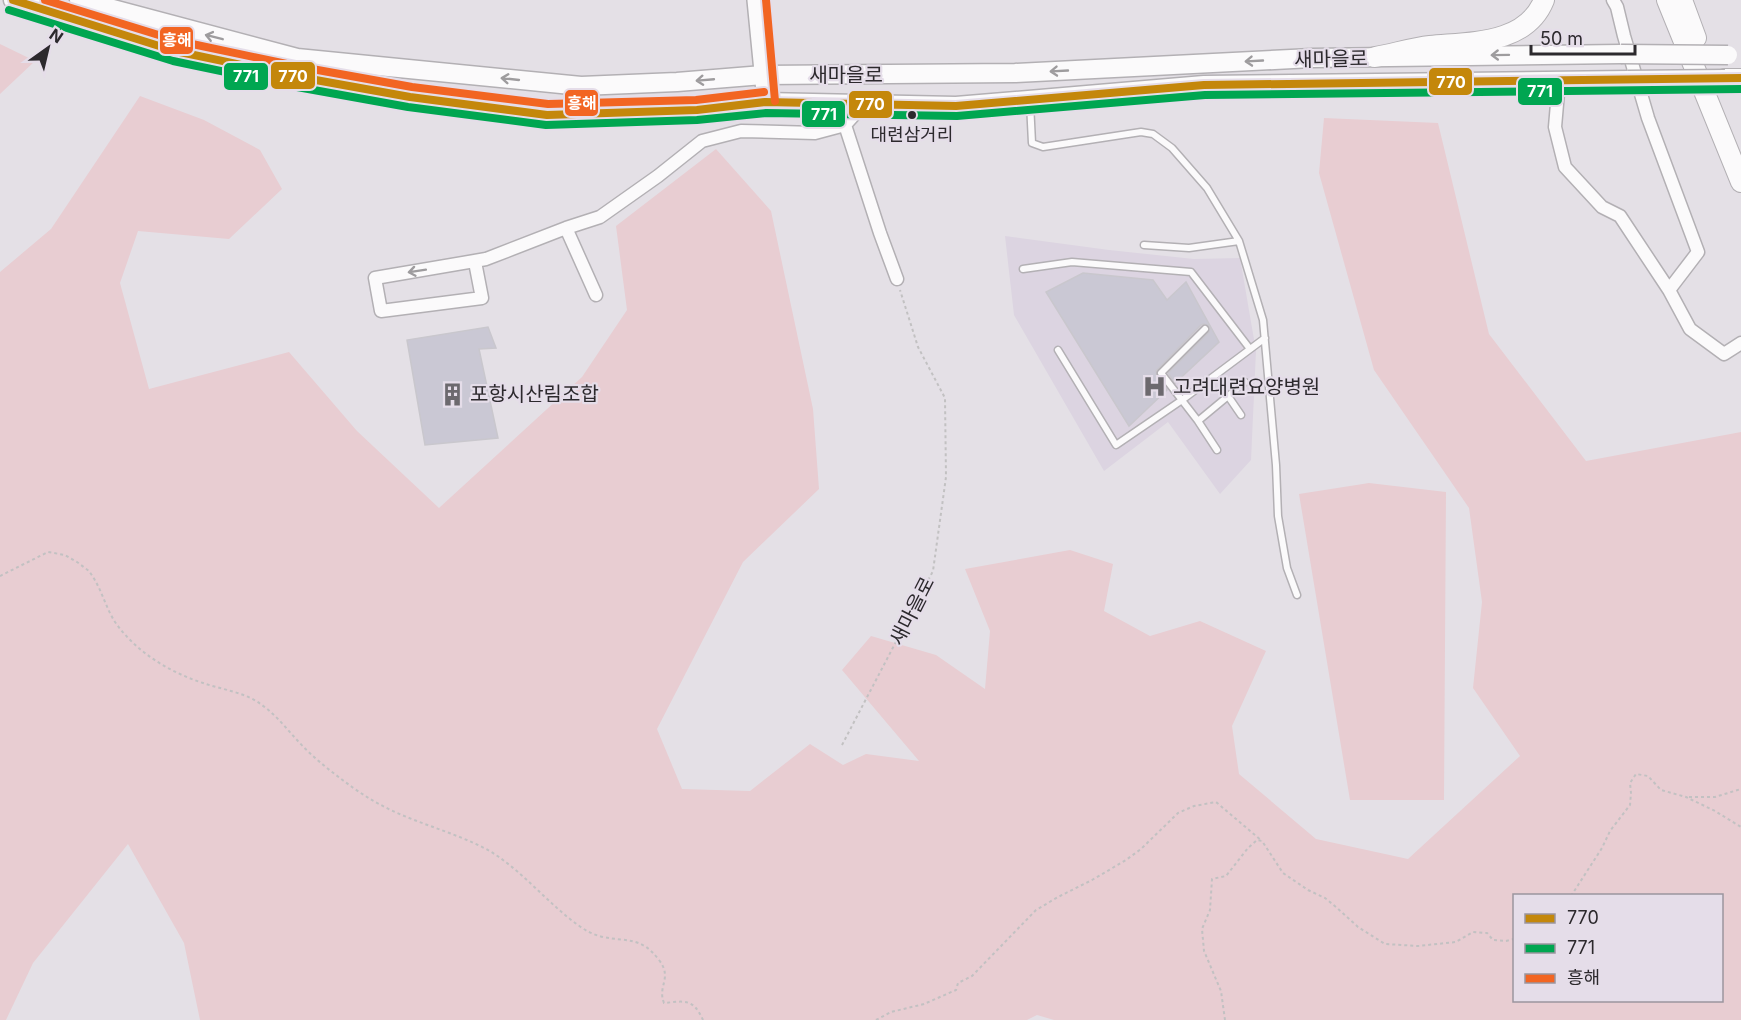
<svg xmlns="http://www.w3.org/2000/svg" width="1741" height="1020" font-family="Inter,'Noto Sans KR',sans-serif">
<rect width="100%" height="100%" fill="#e4e0e6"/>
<path fill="#dcd4e1" d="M1005,236l104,14 85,9 46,-1 16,93 -5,109 -31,34 -52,-72 -64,49 -90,-156z"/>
<path fill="#e8cdd2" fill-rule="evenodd" d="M0,44l35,17 -35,33z
M140,96l64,24 56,30 22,39 -53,50 -91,-8 -18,52 29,106 140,-37 68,79 82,77 143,-131 45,-67 -11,-84 100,-77 55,62 42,198 6,80 -76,73 -86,167 25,60 68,2 60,-47 33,21 23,-11 53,7 -77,-91 29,-34 65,19 49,34 5,-58 -25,-62 105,-19 43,14 -9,47 46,25 50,-15 66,30 -34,75 7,48 77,65 92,20 112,-103 -47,-68 9,-86 -13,-94 -95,-138 -55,-197 5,-55 114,5 51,211 97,127 155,-29v588h-687l-17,-5 -10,5h-827l-16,-77 -56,-99 -95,119 -27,57h-6v-748l51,-43zM1514,896h208v104h-208z
M1369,483l77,9 -2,308h-94l-51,-306z"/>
<path fill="#cac8d4" stroke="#c9c7cd" stroke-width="1.5" d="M1083,273l70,7 14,20 19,-18 33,60 -44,41 -7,-10 41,-41 1,-4 -2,-3 -4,-1 -3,1 -45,46 1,5 10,14 -38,36 -83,-134z
M488,327l8,21 -17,1 19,89 -73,7 -18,-105z"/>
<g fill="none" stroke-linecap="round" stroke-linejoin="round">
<defs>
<path id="service" d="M1030,103l2,40 11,4 98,-15 12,2 19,14 35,40 32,53 24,79 13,145 2,51 9,52 10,27
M1144,245l45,3 50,-7
M1023,269l49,-7 119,10 59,77
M1205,329l-44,44 37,48 19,29
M1058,350l58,95 66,-45 83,-62
M1228,396l13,19
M1198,421l47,-39"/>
<path id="minor" d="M1613,0l4,7 7,29 24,82 50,134 -29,38 21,39 34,25 17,-11
M1559,81l-4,46 10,40 37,40 18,9 49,74
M845,125l35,108 17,46
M566,228l34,-11 58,-41 44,-35 39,-10 74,2 30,-8 19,-21
M475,262l7,36 -101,13 -6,-33 111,-19 80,-31 30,67"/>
<path id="tertiary" d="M755,0l10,102"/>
<path id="primary" d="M13,0l12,5 150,46 124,26 111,20 137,18 150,-5 68,-8 191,4 248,-21 424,-5
M79,0l218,58 284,28 96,-4 86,-7 252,-2 297,-15 309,-4"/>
<path id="trunk" d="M1667,0l74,182
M1682,0l14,38
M1375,57c18,-3 37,-9 55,-11 40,-4 96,-1 114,-46
M1725,79h16"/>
</defs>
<use href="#service" stroke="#b3b0b4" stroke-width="9"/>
<use href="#minor" stroke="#b3b0b4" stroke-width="15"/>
<use href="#tertiary" stroke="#b3b0b4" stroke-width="18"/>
<use href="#primary" stroke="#b3b0b4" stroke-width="21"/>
<use href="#trunk" stroke="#b3b0b4" stroke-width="22"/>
<path stroke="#c2c1c2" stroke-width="2" stroke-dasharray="3 3" stroke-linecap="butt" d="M0,576l48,-24 17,3 12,7 12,9 4,6c9,14 13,31 22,45 21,30 54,50 88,61 20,7 42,9 59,22 14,10 24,23 35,35 16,18 36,33 55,47 14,10 28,18 43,25 31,14 63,22 93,38 34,20 59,53 90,75 8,6 16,10 25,12 24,5 38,-1 56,23 14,18 -2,26 5,43 21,-2 29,-5 39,17
M842,745l91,-174 13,-94 -1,-79 -27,-51 -18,-57
M1689,797h26l26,-8
M1571,896l31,-48 8,-17 20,-26 1,-12 -1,-10 6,-9 12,2 13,14 25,7 29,14 26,16
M876,1020l15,-8 33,-8 32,-14 2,-7 14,-7 64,-66 22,-13 34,-17 34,-20 15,-11 37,-36 16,-7 22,-4 46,39
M1225,1020l-4,-29 -17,-40 -2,-22 8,-19 2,-31 14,-3 22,-28 9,-8 5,1 21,32 25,17 17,8 11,9 22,20 27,17 33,2 38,-4 17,-10 14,1 6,7 13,1 8,-2"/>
<use href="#service" stroke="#fbfafb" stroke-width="6"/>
<use href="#minor" stroke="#fbfafb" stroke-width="12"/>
<use href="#tertiary" stroke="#fbfafb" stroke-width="15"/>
<use href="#primary" stroke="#fbfafb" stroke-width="18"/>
<use href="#trunk" stroke="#fbfafb" stroke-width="20"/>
<defs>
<path id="primary-bridge" d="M1621,54l107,1
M1628,80l97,-1"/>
</defs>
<use href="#primary-bridge" stroke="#b3b0b4" stroke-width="21" stroke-linecap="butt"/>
<use href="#primary-bridge" stroke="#fbfafb" stroke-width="18"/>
<defs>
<path id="bus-1" d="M13,0l162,51 124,26 111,20 137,18 150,-5 68,-8 191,4 248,-21 537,-7"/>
<path id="bus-2" d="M9,10l164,51 124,26 111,20 138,18 151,-5 69,-7 191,3 248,-21 536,-6"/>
<path id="bus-3" d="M45,0l133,41 123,26 111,20 136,17 148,-4 68,-8
M766,0l9,101"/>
</defs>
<use href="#bus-1" stroke="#e5dde9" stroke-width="12"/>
<use href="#bus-2" stroke="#e5dde9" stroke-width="12"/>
<use href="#bus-3" stroke="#e5dde9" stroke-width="12"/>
<use href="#bus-1" stroke="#c4870b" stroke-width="8"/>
<use href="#bus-2" stroke="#00a651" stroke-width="8"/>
<use href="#bus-3" stroke="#f26522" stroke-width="8"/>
</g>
<defs><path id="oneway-shaft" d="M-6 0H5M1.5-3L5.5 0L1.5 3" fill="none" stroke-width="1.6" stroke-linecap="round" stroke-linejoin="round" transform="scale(1.5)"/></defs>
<g stroke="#9e9c9e">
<use href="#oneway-shaft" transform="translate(214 37) rotate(-166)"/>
<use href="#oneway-shaft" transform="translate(1500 55) rotate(179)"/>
<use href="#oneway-shaft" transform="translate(1254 61) rotate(177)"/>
<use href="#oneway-shaft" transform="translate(1059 71) rotate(177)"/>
<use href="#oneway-shaft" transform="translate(510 79) rotate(-174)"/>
<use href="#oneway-shaft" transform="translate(705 80) rotate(175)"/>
<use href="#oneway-shaft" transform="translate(417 271) rotate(171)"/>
</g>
<defs>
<symbol id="hospital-bare" viewBox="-9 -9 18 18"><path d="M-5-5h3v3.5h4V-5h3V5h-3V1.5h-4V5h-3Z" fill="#6c696e" stroke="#e5dde9" stroke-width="2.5" paint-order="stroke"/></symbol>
<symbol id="building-bare" viewBox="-9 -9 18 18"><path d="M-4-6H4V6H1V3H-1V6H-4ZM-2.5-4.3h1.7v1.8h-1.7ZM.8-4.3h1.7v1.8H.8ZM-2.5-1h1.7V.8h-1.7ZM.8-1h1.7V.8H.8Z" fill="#6c696e" stroke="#e5dde9" stroke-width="2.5" paint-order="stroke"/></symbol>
</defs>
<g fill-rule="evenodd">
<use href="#hospital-bare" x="1138" y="370" width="33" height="33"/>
<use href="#building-bare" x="436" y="378" width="33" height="33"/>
</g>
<circle fill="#2c292d" stroke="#e5dde9" stroke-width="2" cx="912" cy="115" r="5"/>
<g text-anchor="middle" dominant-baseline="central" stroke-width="4.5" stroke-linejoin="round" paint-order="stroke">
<g font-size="18" fill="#2c292d" stroke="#e5dde9">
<text x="912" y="134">대련삼거리</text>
</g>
<g font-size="20" fill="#2c292d" stroke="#e5dde9">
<text transform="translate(1331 59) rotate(-1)">새마을로</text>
<text x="846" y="75">새마을로</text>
<text transform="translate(912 611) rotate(-63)">새마을로</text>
</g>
<g font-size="20" fill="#2c292d" stroke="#e5dde9" text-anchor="start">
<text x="1173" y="387">고려대련요양병원</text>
<text x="470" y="394">포항시산림조합</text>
</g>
</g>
<g stroke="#e5dde9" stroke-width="2">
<rect x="159" y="26" width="35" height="29" rx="6" fill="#f26522"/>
<rect x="270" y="61" width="46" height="29" rx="6" fill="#c4870b"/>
<rect x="223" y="62" width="46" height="29" rx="6" fill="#00a651"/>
<rect x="1428" y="67" width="45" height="29" rx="6" fill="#c4870b"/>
<rect x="1517" y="77" width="46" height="29" rx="6" fill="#00a651"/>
<rect x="564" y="89" width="35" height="28" rx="6" fill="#f26522"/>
<rect x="848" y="90" width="45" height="29" rx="6" fill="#c4870b"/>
<rect x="801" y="100" width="45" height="28" rx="6" fill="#00a651"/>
</g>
<g font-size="16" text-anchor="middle" font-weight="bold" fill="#fff">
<text x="177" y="46">흥해</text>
<text x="293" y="82">770</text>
<text x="246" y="82">771</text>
<text x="1451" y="88">770</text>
<text x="1540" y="97">771</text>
<text x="582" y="109">흥해</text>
<text x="870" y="110">770</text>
<text x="824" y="120">771</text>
</g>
<rect x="1513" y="894" width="210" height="108" fill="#e5dde9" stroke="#9b959e" stroke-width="1.5"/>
<rect x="1525" y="914" width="30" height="9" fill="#c4870b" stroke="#9b959e" stroke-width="1.5"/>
<text x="1567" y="924" font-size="18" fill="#2c292d">770</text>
<rect x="1525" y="944" width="30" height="9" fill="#00a651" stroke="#9b959e" stroke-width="1.5"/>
<text x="1567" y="954" font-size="18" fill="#2c292d">771</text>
<rect x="1525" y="974" width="30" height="9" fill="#f26522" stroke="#9b959e" stroke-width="1.5"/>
<text x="1567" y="984" font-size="18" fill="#2c292d">흥해</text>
<g transform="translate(48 48) rotate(34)" stroke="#e5dde9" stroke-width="4.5" paint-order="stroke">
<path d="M0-4.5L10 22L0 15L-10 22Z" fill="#2c292d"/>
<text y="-9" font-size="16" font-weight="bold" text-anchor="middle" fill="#2c292d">N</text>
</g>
<path d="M1531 45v9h104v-9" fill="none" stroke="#2c292d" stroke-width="3"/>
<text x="1540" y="45" font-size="18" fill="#2c292d" stroke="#e5dde9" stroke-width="4.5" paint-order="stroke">50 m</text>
</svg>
